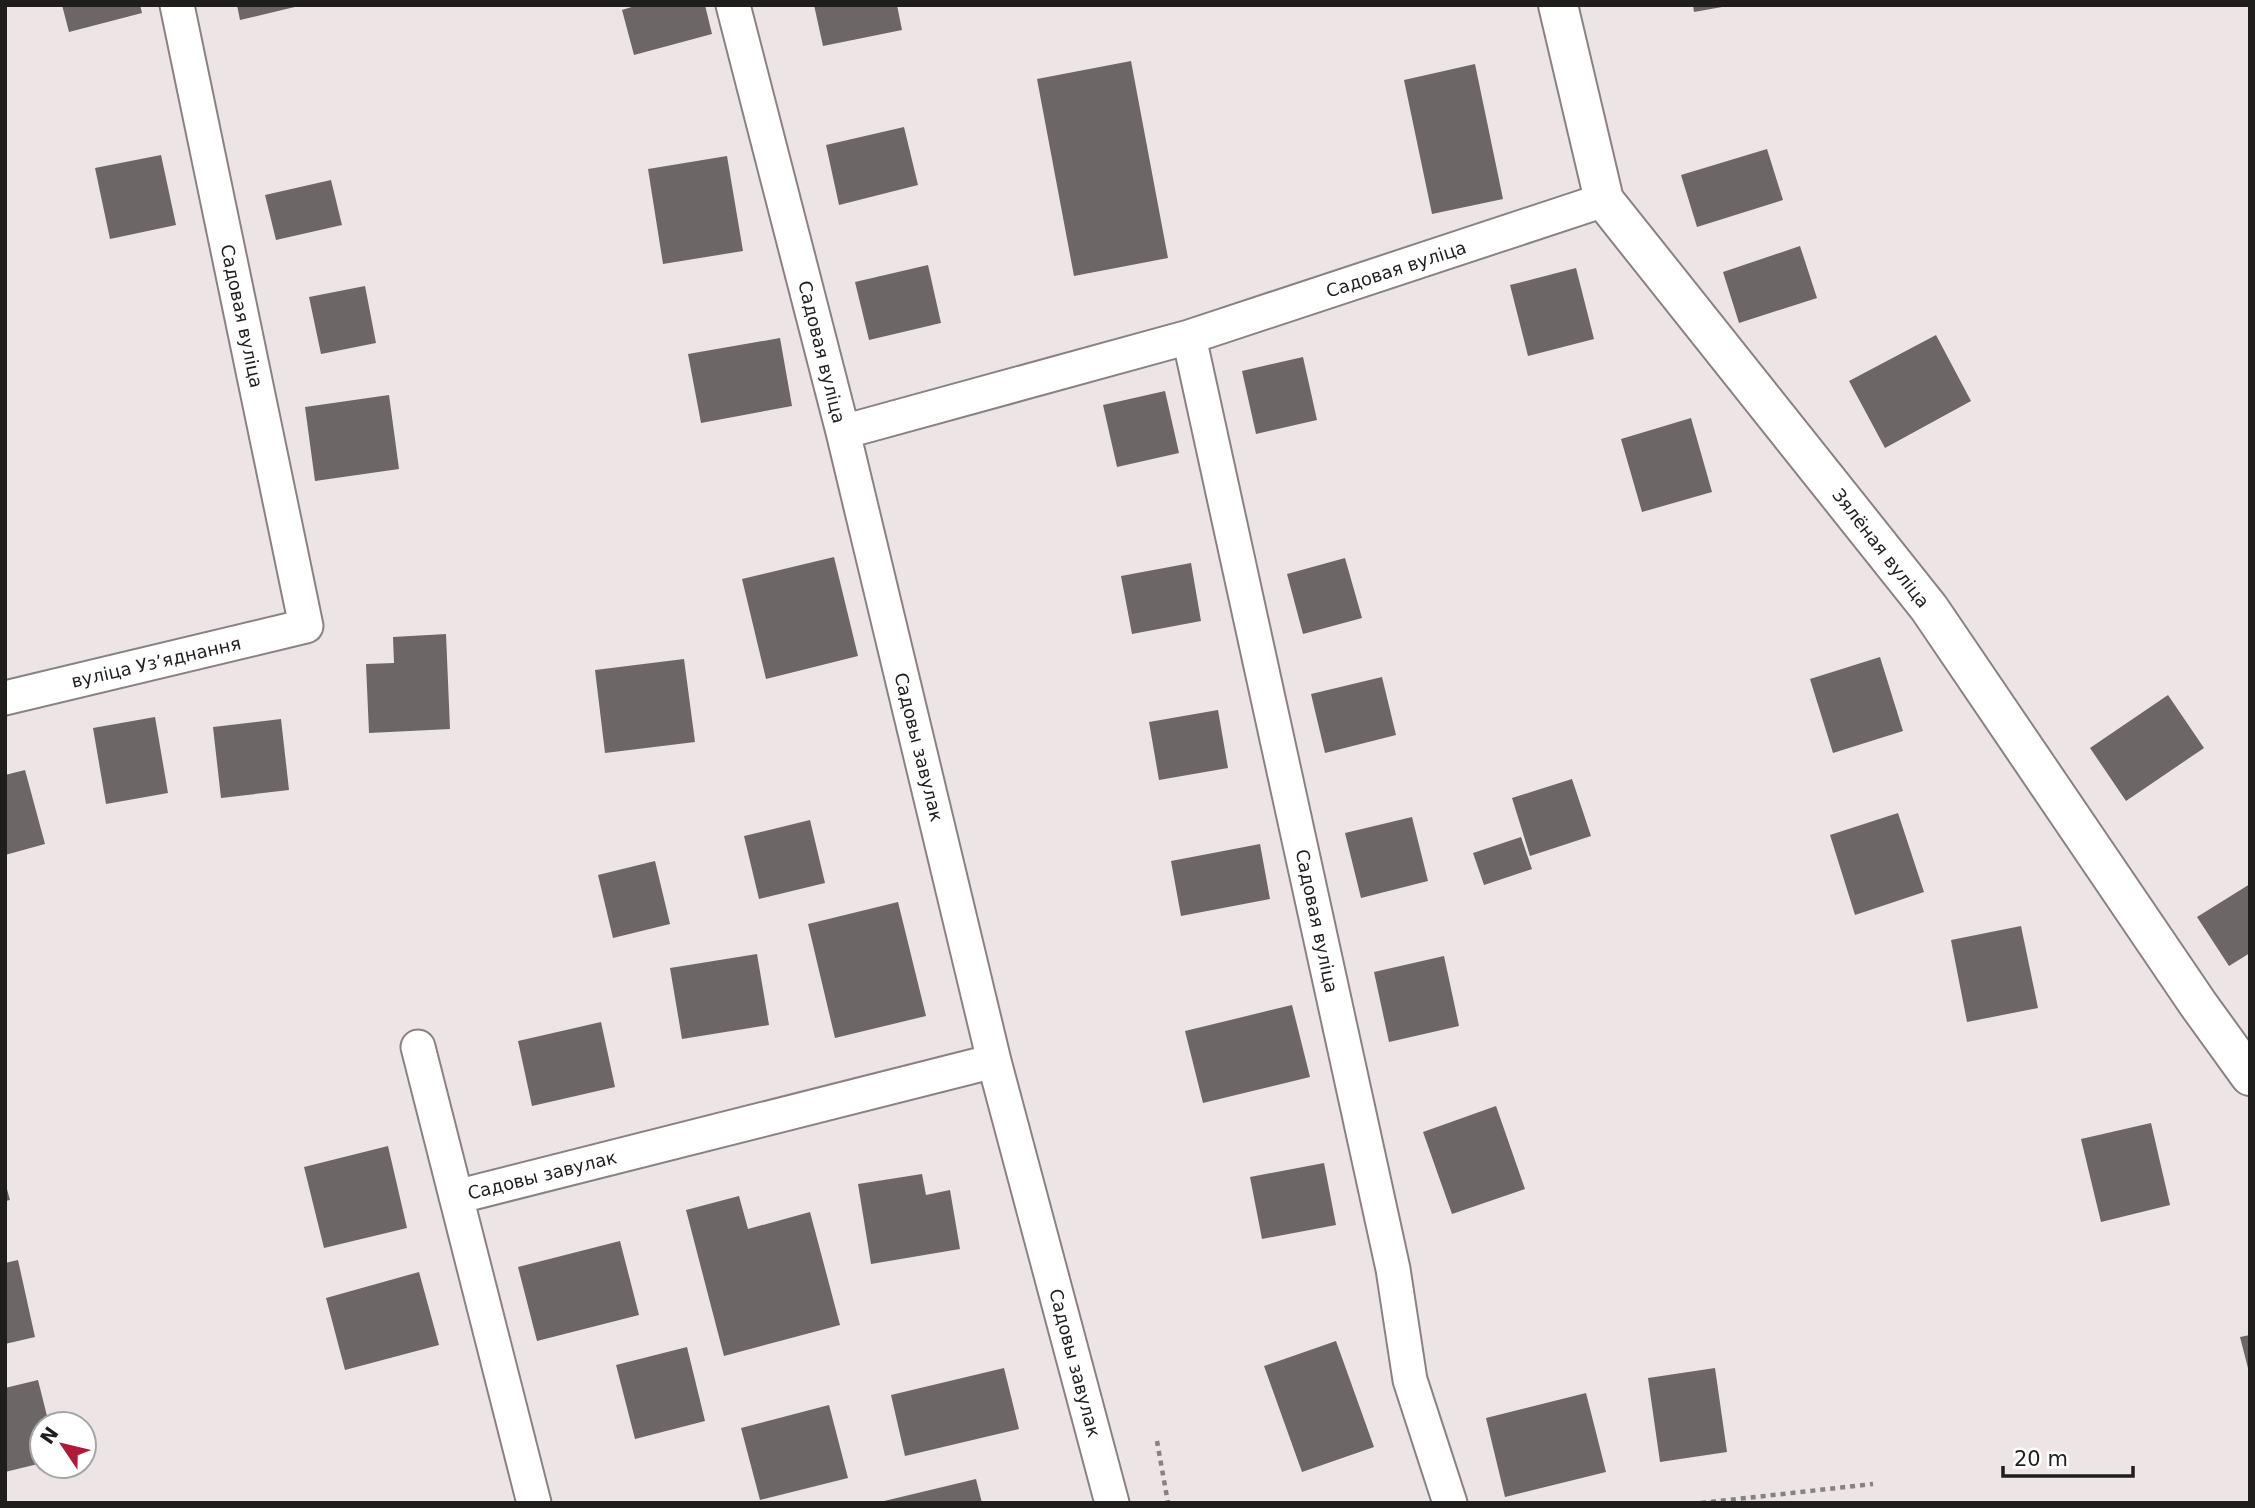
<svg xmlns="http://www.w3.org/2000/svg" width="2255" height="1508" font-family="'DejaVu Sans',sans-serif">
<rect width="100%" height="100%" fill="#ede5e5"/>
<path fill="#6d6666" d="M62,5h78l2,8 -73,19z
M237,5h62v1l-59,14z
M638,5h67l7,29 -78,21 -12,-45z
M814,5h83l5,25 -79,16z
M1693,5h29v2l-28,5z
M1131,61l37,197 -94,18 -37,-197z
M1475,64l28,135 -71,15 -28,-134z
M904,127l14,58 -79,20 -13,-60z
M1767,149l16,51 -86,27 -16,-52z
M161,155l15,70 -66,14 -15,-71z
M727,156l16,95 -80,13 -15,-95z
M331,180l11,45 -66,15 -11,-45z
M1800,246l17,52 -78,25 -16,-51z
M928,265l13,58 -72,17 -14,-58z
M1576,268l18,71 -66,17 -18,-71z
M365,286l11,57 -55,11 -12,-57z
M1936,335l35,66 -86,47 -36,-67z
M780,338l12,68 -91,17 -13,-69z
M1303,357l14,63 -61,14 -14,-63z
M1165,391l14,62 -62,14 -14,-62z
M389,395l10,74 -84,12 -10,-74z
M1691,418l21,74 -70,20 -21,-73z
M834,557l24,99 -92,23 -24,-100z
M1345,558l17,60 -59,16 -16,-60z
M1191,563l10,58 -69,13 -11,-58z
M446,634l4,95 -81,4 -3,-69 28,-1 -1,-26z
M1880,657l23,74 -70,22 -23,-74z
M684,659l11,83 -90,11 -10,-83z
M1382,677l14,58 -71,18 -14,-59z
M2168,695l36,53 -78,53 -36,-53z
M1218,710l10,58 -69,12 -10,-58z
M155,717l13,76 -62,11 -13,-76z
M281,719l8,71 -68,8 -8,-71z
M25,770l20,74 -40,11v-80z
M1572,779l19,57 -61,20 -18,-58z
M1898,813l26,79 -69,23 -25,-80z
M1412,817l16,64 -67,17 -16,-65z
M810,820l15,63 -66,16 -15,-63z
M1521,837l11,32 -48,16 -11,-32z
M1260,844l10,55 -89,17 -10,-55z
M655,861l15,63 -57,14 -15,-63z
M2250,884v69l-21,13 -32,-49z
M898,902l28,114 -91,22 -27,-114z
M2021,926l17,82 -71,14 -16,-82z
M757,954l12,71 -87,14 -12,-71z
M1444,956l15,70 -70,16 -15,-70z
M1292,1005l18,72 -107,26 -18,-72z
M601,1022l14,65 -83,19 -14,-65z
M1496,1106l29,83 -73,25 -29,-82z
M2151,1123l19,82 -69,17 -20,-83z
M388,1146l19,82 -83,20 -20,-81z
M1324,1163l12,62 -74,14 -12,-62z
M922,1174l4,21 24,-5 10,59 -89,15 -13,-80z
M5,1182l5,18 -5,1z
M739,1196l9,33 62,-17 30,113 -116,31 -38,-146z
M620,1241l19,74 -102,26 -19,-74z
M18,1260l17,77 -30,7v-81z
M419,1272l20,73 -94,25 -19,-72z
M2250,1335v37h-1l-9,-35z
M1336,1341l38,106 -72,25 -38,-106z
M687,1347l18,74 -70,18 -19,-74z
M1004,1368l15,61 -114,27 -14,-61z
M1715,1368l12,84 -67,10 -12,-84z
M38,1380l11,44h-7v39l-37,9v-84z
M1586,1393l20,79 -101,25 -19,-79z
M829,1405l19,73 -88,22 -19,-72z
M976,1479l6,24h-101l-1,-1z"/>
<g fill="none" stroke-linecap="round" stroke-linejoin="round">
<defs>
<path id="street" d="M733,5l110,427 346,-95 415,-137
M1189,337l204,932 17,111 40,123
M843,432l151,629 118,442
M5,698l301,-72 -129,-621
M418,1047l116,456
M456,1197l538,-136"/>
<path id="secondary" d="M1558,5l46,195 325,408 269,396 52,72"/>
</defs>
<use href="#street" stroke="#8a8282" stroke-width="37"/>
<use href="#secondary" stroke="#8a8282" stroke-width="42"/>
<path stroke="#878181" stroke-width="4.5" stroke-dasharray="5 5" stroke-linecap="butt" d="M1157,1441l11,62
M1701,1503l172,-19"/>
<use href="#street" stroke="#fff" stroke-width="33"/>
<use href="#secondary" stroke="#fff" stroke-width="38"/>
</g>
<g text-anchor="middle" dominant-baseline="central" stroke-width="7" stroke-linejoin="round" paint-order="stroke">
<g font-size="18" fill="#201d1d" stroke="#fff">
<text transform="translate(1396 269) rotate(-18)">Садовая вуліца</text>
<text transform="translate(242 316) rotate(78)">Садовая вуліца</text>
<text transform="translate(822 352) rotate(76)">Садовая вуліца</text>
<text transform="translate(1881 548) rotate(52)">Зялёная вуліца</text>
<text transform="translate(156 662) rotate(-13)">вуліца Узʼяднання</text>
<text transform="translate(919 747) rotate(76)">Садовы завулак</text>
<text transform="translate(1317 921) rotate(78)">Садовая вуліца</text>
<text transform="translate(542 1175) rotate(-14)">Садовы завулак</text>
<text transform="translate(1075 1363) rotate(75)">Садовы завулак</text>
</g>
</g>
<rect width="2255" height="1508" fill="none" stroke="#201d1d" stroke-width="14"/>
<g transform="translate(63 1445) rotate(305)"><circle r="33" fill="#ffffff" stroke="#a6a5a5" stroke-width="2"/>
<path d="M0-5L12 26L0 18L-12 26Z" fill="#af1a39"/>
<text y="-10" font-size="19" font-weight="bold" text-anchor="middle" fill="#201d1d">N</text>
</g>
<path d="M2003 1466v10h130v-10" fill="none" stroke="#201d1d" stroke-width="3.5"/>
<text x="2014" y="1466" font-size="21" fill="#201d1d" stroke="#ffffff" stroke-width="5" paint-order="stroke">20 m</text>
</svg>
